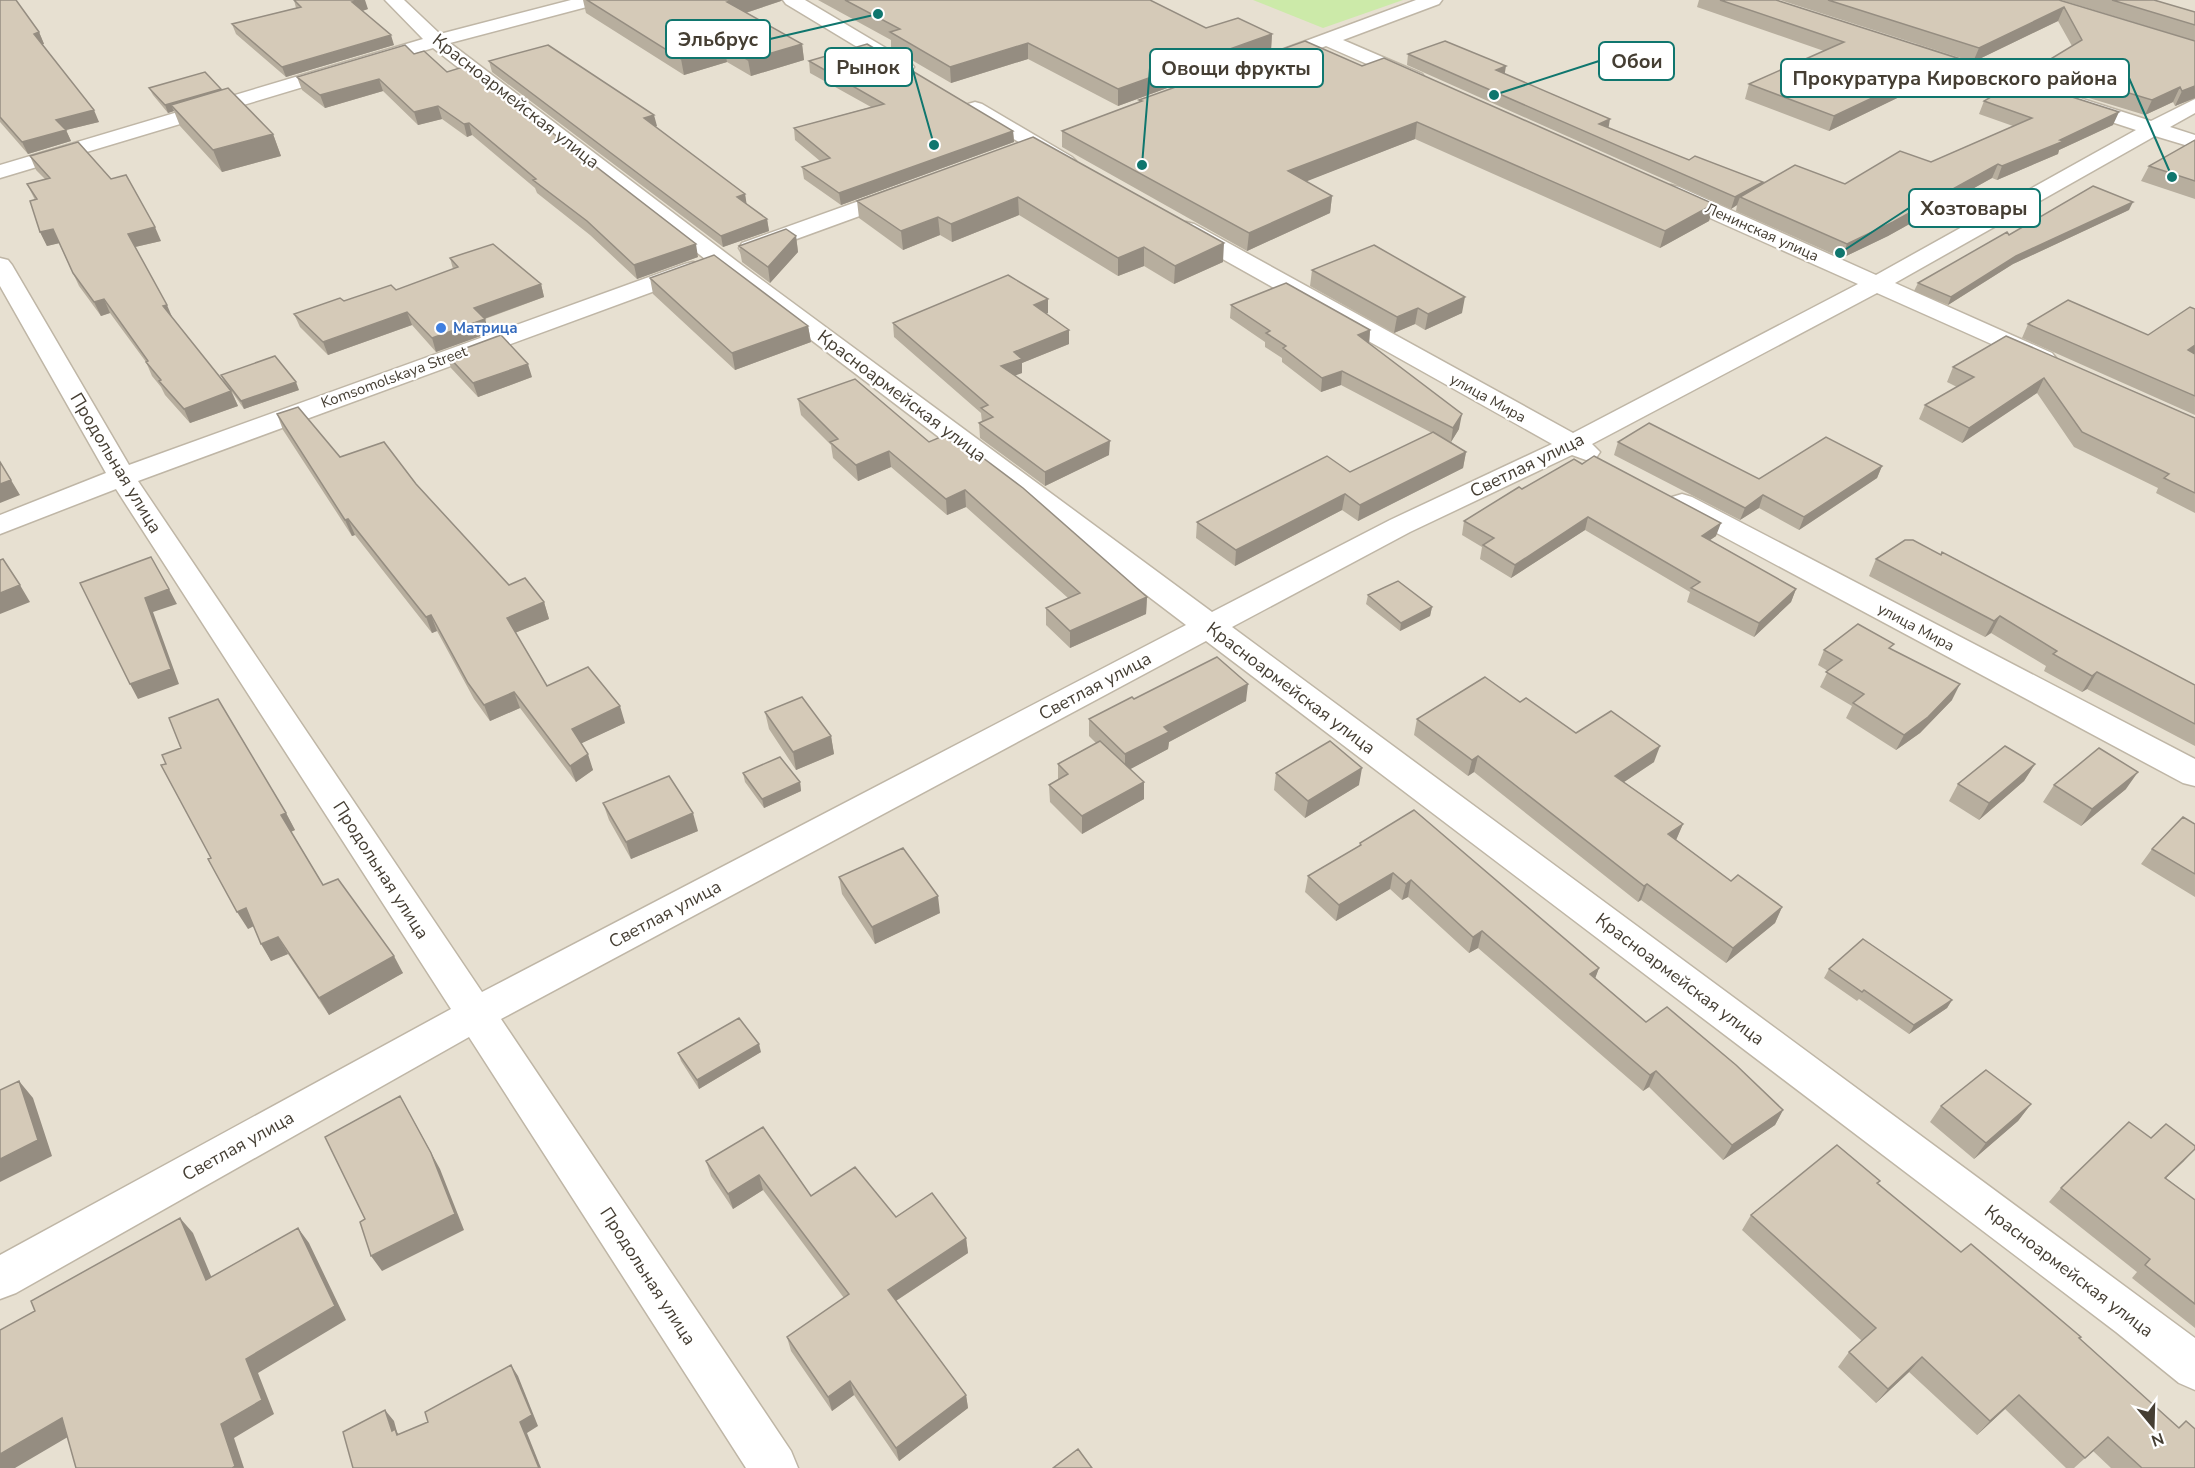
<svg xmlns="http://www.w3.org/2000/svg" width="2195" height="1468" font-family="'Nunito Sans',sans-serif">
<rect width="100%" height="100%" fill="#f3eee3"/>
<path fill="#e7e0d1" d="M0,0h2195v1468h-2195z"/>
<path fill="#cceaa9" d="M1253,0h150l-80,28z"/>
<g fill="none" stroke-linecap="round" stroke-linejoin="round">
<defs>
<path id="minor" d="M385,0h19l36,34 131,-34h30l-3,4 -148,39 297,226 465,343 178,-92 162,-76 -374,-210 -3,-5 3,-5 8,-2 8,2 379,209 285,-149 -195,-87 -3,-5 3,-5 8,-2 8,2 197,88 260,-145 -232,-76 -2,-4 2,-4h14l233,75 44,-22v14l-25,14 25,8v13l-40,-12 -260,147 157,70 4,5 -4,5 -9,3 -9,-3 -157,-70 -285,151 8,8 -4,6 -10,2 -14,-5 -162,77 -178,95 963,711v52l-16,-7 -63,-51 -910,-691 -705,378 290,432 7,17h-52l-277,-431 -453,256 -16,6v-44l451,-246 -335,-520 -116,45v-19l106,-42 -106,-187v-28l8,2 4,5 117,200 556,-201 8,-2 8,2 4,5 -4,5 -563,207 344,511 704,-367 -455,-346 -298,-231 -433,130v-13l423,-126z
M783,0h22l106,63 3,4 -3,4h-14l-111,-67z
M1416,0h26l-3,4 -96,36 79,34 3,4 -3,4h-14l-82,-36 -54,20 -7,-2 -3,-4 3,-4z
M975,102l7,2 90,53 4,4 -4,4 -7,2 -7,-2 -90,-53 -3,-4 3,-4z
M901,186l8,2 3,5 -3,5 -151,55 -8,2 -8,-2 -3,-5 3,-5z
M1682,494l10,3 503,262v27l-12,-3 -511,-274 -4,-6 4,-6z"/>
</defs>
<use href="#minor" stroke="#bfb6a6" stroke-width="3"/>
<use href="#minor" fill="#fff" fill-rule="evenodd"/>
</g>
<path fill="#b7ae9e" d="M0,0l39,32 5,12h-2l57,78 -33,8 5,11 -43,13 -28,-32z
M294,0l74,9 -6,2 32,34 -108,32 -50,-43 -4,-10 64,-16z
M583,0h199l-1,1 -35,12 56,31 2,16 -53,16 -24,-14 -43,13 -98,-62z
M818,0h332l56,28 66,6 -1,16 -153,56 -90,-47 -77,24 -60,-35v-8z
M1699,0h77l181,58 -6,14 -122,59 -84,-32 4,-15 75,-33 -127,-44z
M1780,0h279l136,98 -20,8 -2,-4 -28,13 -112,-34 6,-15 33,-20 -14,-25 -85,41z
M2061,0h93l41,12v29z
M414,54l33,18 251,185 -61,22 -47,-44 -53,-42 -2,-5 -63,-53 -5,2 -25,-18 -24,6 -35,-34 -58,17 -23,-18 -5,-13z
M1408,54l97,20 103,54 81,32 73,25 83,-1 86,-22 82,-36 -34,-12 5,-13 129,24 -54,25 -1,4 -61,26 -5,-2 -104,58 -46,22 -106,-47 1,-6 -6,4 -324,-144z
M489,61l168,65 -2,1 90,67 1,10 21,15 2,12 -46,16 -231,-175z
M809,61l204,70 1,11 -173,63 -37,-26 -2,-12 18,-6 -25,-21 -1,-12 77,-21 -61,-34z
M1362,66l352,138 -5,17 -49,27 -245,-109 -109,42 26,15 -2,17 -83,38 -185,-104v-16l77,-29v-2z
M149,88l72,1 52,45 8,22 -59,16 -42,-46 -6,-15 -6,2 -15,-18z
M1033,137l190,125 -49,22 -30,-18 -26,10 -99,-61 -67,27 -12,-7 -37,15 -44,-32 -2,-17z
M2195,140v59l-54,-18 8,-15z
M30,156l131,85 -26,6 37,71 53,66 -4,-9 78,15 -55,19 -12,-17 6,14 -48,17 -25,-28 -4,-8 -9,-11 -6,-14 -36,-49 -9,3 -22,-30 -20,-43 -12,3 -7,-14 -5,-32 -8,-16 18,-5 -9,-9z
M2129,210l-116,54 -65,41 -34,-14 4,-8 91,-48z
M796,236l2,16 -28,31 -28,-21 -3,-16z
M450,258l91,26 3,13 -59,22 4,14 -53,19 -24,-27 -84,30 -28,-28 -6,-13 102,-24 57,-21z
M1312,270l150,43 -37,17 -10,-6 -21,9 -84,-47z
M650,278l158,48 3,16 -76,28 -82,-76z
M1048,299v14l-2,1 23,16v14l-47,19v10l-8,3 95,79 -64,31 -65,-48 -1,-15 3,-1 -1,-9 -87,-76 -1,-14z
M1231,305l139,25 -1,14 90,85 -8,13 15,10 -3,16 -105,53 -16,-11 -107,56 -39,-28 1,-16 153,-50 82,-39 -91,-48 -20,7 -39,-30v-4l-17,-11v-5l-35,-24z
M2195,309v106l-173,-77 6,-14 120,11z
M2006,336l189,82v95l-39,-20 2,-5 -84,-41 -37,-54 -75,50 -43,-24 6,-14 32,-18 -10,-5 6,-15z
M447,355l85,22 -54,20 -27,-29z
M798,399l131,43 218,155 -1,17 -76,34 -24,-23v-17l22,-10 -102,-91 -19,8 -56,-48 -33,14 -25,-23 -2,-13 -30,-30z
M277,414l63,43 76,27 93,101 35,17 5,17 -34,14 32,53 78,37 -44,20 12,27 -17,12 -56,-74 -30,13 -16,-22 -37,-68 -5,2 -77,-98 -3,1 -69,-106z
M1618,442l141,37 123,-13 -5,12 -78,52 -40,-22 -19,12 -126,-65z
M1522,489l194,47 -6,4 86,49 -5,13 -37,35 -67,-35 3,-10 -105,-62 -74,48 -31,-19 2,-12 -20,-12 2,-14z
M1941,555l254,130v61l-108,-57 -5,3 -38,-21 2,-5 -55,-33 -6,4 -116,-61 7,-17z
M1368,595l64,12 -2,9 -30,15 -34,-27z
M1824,650h68l60,50 -32,33 -24,17 -50,-32 6,-12 -32,-19 8,-16 -10,-6z
M1134,699l112,2 -77,41 -1,7 -38,20 14,30 -62,35 -32,-32 -1,-17 9,-5v-16l38,-21 -7,-7v-17z
M1520,702l56,31 78,29 -30,20 59,42 -7,16 55,41 51,26 -7,16 -49,40 -85,-63 -3,2 -164,-130 -6,4 -54,-41 3,-16z
M765,712l66,24 3,18 -38,16 -27,-41z
M2035,764l-11,17 -45,39 -30,-19 9,-17z
M743,773l57,9 1,9 -37,17 -19,-26z
M1276,773l83,12 -54,33 -31,-28z
M2054,785l72,4 -45,37 -38,-24z
M603,803l95,28 -67,28 -22,-39z
M286,813l9,17 -4,2 32,53 80,88 -74,42 -41,-61 -17,7 -18,-35 -5,3z
M2195,824v73l-54,-33 11,-15z
M1360,843l239,125 -4,10 51,44 137,88 -8,15 -52,35 -74,-73 -6,4 -165,-143 -9,5 -61,-56 -6,3 -12,-11 -54,32 -31,-29 3,-16 51,-30z
M839,877l101,36 -65,31 -33,-50z
M1829,969l123,31 -5,8 -38,26 -50,-35 -2,2 -33,-23z
M761,1052l-62,37 -18,-28 -3,-8z
M2031,1104l-13,17 -44,38 -44,-37 11,-16z
M763,1127l48,69 85,21 70,21 2,15 -72,48 70,94 2,13 -69,53 -45,-66 -22,16 -41,-60 -4,-14 57,-39 -81,-108 -30,19 -22,-33 -5,-15z
M2184,1161l-18,17 29,22v128l-63,-50 5,-6 -88,-70 12,-14z
M1880,1181l-2,3 83,68 118,86 99,90 8,-7 9,47h-84l-18,-17 -19,17h-8l-61,-59 -28,26 -68,-63 -33,31 -38,-36 11,-15 13,-11 -120,-111 9,-15z"/>
<path fill="#958d81" d="M362,0h3l3,9 -12,4 -4,-11z
M734,0h48l-1,1 -51,17 -3,-16z
M2064,7l-6,14 -85,41 6,-14z
M39,32l5,12 -5,1 -5,-11z
M1272,34l-1,16 -153,56v-17z
M391,35l3,10 -108,32 -4,-10z
M1028,43v16l-77,24 -1,-16z
M802,44l2,16 -53,16 -3,-16z
M724,46l3,16 -43,13 -3,-16z
M1957,58l-6,14 -122,59 5,-15z
M1506,66l-2,12 -8,-8z
M379,79l4,12 -58,17 -5,-13z
M2195,86v12l-20,8 7,-15z
M2180,87l-7,15 -28,13 7,-15z
M221,89l2,7 -52,9 3,6 -6,2 -3,-8z
M438,106l4,13 -24,6 -4,-13z
M94,110l5,12 -33,8 5,11 -43,13 -6,-12 34,-22z
M2119,112l-6,13 -54,25 -1,4 -61,26 5,-14z
M654,115l3,11 -11,4 -2,-12z
M1610,119l-2,12 -9,-7z
M1417,122l-2,17 -128,50 1,-18z
M469,123l3,12 -5,2 -3,-13z
M1013,131l1,11 -173,63 -2,-12z
M273,134l8,22 -59,16 -9,-22z
M1998,164l-6,14 -104,58 -46,22 5,-14z
M1763,182l-4,11 -19,4 -3,8 -6,4 4,-12z
M745,194l2,12 -10,-9z
M1332,196l-2,17 -83,38 2,-18z
M1018,197l1,18 -67,27 -1,-18z
M2133,202l-4,8 -116,54 -65,41 3,-8 65,-41z
M1714,204l-5,17 -49,27 5,-17z
M938,217l2,18 -37,15 -2,-19z
M767,219l2,12 -46,16 -2,-11z
M155,227l6,14 -26,6 -7,-13z
M53,229l7,14 -13,3 -7,-14z
M796,236l2,16 -28,31 -2,-16z
M1224,243l-1,19 -49,22 1,-18z
M696,244l2,13 -61,22 -3,-14z
M1144,247v19l-26,10v-18z
M541,284l3,13 -66,24 -4,-13z
M1465,297l-3,16 -37,17 3,-16z
M104,299l6,14 -9,3 -7,-14z
M1048,299v14l-14,6v-14z
M167,305l6,14 -10,-13z
M1418,308l-3,16 -21,9 3,-16z
M407,312l5,13 -84,30 -5,-13z
M485,319l4,14 -53,19 -4,-14z
M808,326l3,16 -76,28 -3,-17z
M1069,330v14l-47,19v10l-20,7 -1,-14 13,-14z
M1370,330l-1,14 -11,-9z
M2195,345v9l-7,-4z
M528,364l4,13 -54,20 -5,-14z
M1342,371l-1,14 -20,7 1,-14z
M2044,378l-7,15 -75,50 7,-15z
M296,382l3,8 -55,19 -3,-8z
M231,391l7,15 -48,17 -6,-14z
M1462,414l-3,15 -8,13 2,-14z
M1110,441l-1,14 -64,31v-14z
M889,451l2,16 -33,14 -2,-16z
M1466,452l-3,16 -105,53 2,-16z
M1882,466l-5,12 -78,52 5,-13z
M11,480l9,15 -20,8v-19z
M965,490l1,17 -19,8 -1,-16z
M1345,494l-3,16 -107,56 1,-16z
M1763,495l-4,13 -19,12 5,-12z
M1588,517l-3,13 -74,48 4,-13z
M348,519l7,16 -3,1 -7,-16z
M1721,523l-5,13 -19,13 5,-13z
M20,585l10,17 -30,12v-21z
M169,589l8,15 -24,8 26,72 -41,15 -8,-15 15,-86z
M1796,589l-5,13 -37,35 5,-14z
M1147,597l-1,17 -76,34v-17z
M544,602l5,17 -37,15 -5,-16z
M1432,607l-2,9 -30,15 1,-8z
M431,615l6,16 -5,2 -6,-16z
M2000,616l-9,17 -6,4 9,-16z
M2097,672l-10,17 -5,3 10,-16z
M1248,684l-2,17 -77,41 -1,7 -43,23v-18l39,-27z
M1960,684l-8,16 -32,33 -24,17 8,-15z
M514,692l6,16 -30,13 -6,-16z
M620,706l5,17 -47,22 -6,-16z
M831,736l3,18 -38,16 -3,-18z
M1660,746l-6,16 -45,30 6,-16z
M588,754l5,16 -17,12 -6,-16z
M1478,756l-4,16 -6,4 4,-16z
M2035,764l-11,17 -45,39 10,-17z
M1362,768l-3,17 -54,33 3,-17z
M2138,772l-12,17 -45,37 11,-17z
M800,782l1,9 -37,17 -2,-9z
M1144,782v17l-62,35v-18z
M286,813l9,17 -5,2 -9,-17z
M693,813l5,18 -67,28 -5,-17z
M1683,824l-7,16 -8,-6z
M1393,873l-3,16 -54,32 3,-16z
M1411,880l-3,17 -6,3 4,-16z
M1647,884l-6,16 -3,2 6,-16z
M938,896l2,17 -65,31 -3,-17z
M1782,907l-7,16 -49,40 7,-15z
M246,908l10,17 -8,4 -11,-17z
M1482,931l-4,17 -9,5 4,-16z
M278,937l10,17 -17,7 -10,-17z
M394,956l9,17 -74,42 -10,-17z
M1599,968l-6,16 -3,-10z
M1952,1000l-5,8 -38,26 5,-9z
M759,1044l2,8 -62,37 -2,-9z
M1656,1071l-7,16 -6,4 7,-16z
M19,1081l14,17 19,58 -52,26v-23z
M400,1096l40,73 24,61 -82,41 -11,-15z
M2031,1104l-13,17 -44,38 12,-16z
M1783,1110l-8,15 -52,35 9,-15z
M2195,1149l-11,12 -32,30 13,-13z
M759,1175l4,15 -30,19 -5,-15z
M180,1218l13,15 26,62 -13,-15z
M298,1228l11,15 37,77 -88,53 16,41 -40,24 10,30h-12l-11,-44z
M966,1238l2,15 -77,51 -3,-14z
M1922,1357l-13,15 -33,31 12,-14z
M511,1365l7,11 20,50 -11,7 14,35h-2l-19,-46z
M850,1381l4,14 -22,16 -4,-14z
M966,1395l2,13 -69,53 -3,-13z
M2019,1395l-14,14 -28,26 13,-14z
M385,1410l9,11 3,11 6,8 -11,-9z
M62,1418l16,13 -63,37h-15v-14z"/>
<path fill="#d5cab8" stroke="#958d81" stroke-width="1.5" d="M0,0h16l23,32 -5,2 60,76 -38,10 10,10 -44,12 -22,-25z
M294,0h68l-10,2 39,33 -109,32 -50,-43 69,-17z
M587,0h147l-7,2 75,42 -54,16 -24,-14 -43,13z
M845,0h305l56,28 32,-10 34,16 -154,55 -90,-46 -78,24 -60,-35 10,-3z
M1720,0h56l181,58 -123,58 -85,-32 95,-42z
M1828,0h231l136,41v45l-13,5 -2,-4 -28,13 -113,-34 43,-26 -18,-33 -85,41z
M2112,0h42l41,12v13z
M1305,41l57,25 22,-8 330,146 -49,27 -248,-109 -129,49 44,25 -83,37 -187,-102 80,-30 -3,-1z
M1445,41l61,25 -10,4 114,49 -11,5 90,36 6,-4 68,26 -28,15 -327,-143z
M867,44l146,87 -174,62 -37,-26 28,-9 -36,-30 90,-24 -75,-43z
M405,45l9,9 10,-3 23,21 19,-6 230,178 -62,21 -47,-44 -54,-41 3,-1 -67,-56 -5,1 -26,-18 -24,6 -35,-33 -59,16 -23,-18z
M548,45l106,70 -10,3 101,76 -8,3 30,22 -46,17 -232,-175z
M205,72l16,17 -56,16 -16,-17z
M2019,80l100,32 -59,28 4,1 -62,25 -4,-2 -105,58 -46,22 -107,-47 55,-32 50,19 55,-33 31,11 101,-44 -48,-17z
M228,88l45,46 -60,16 -42,-45z
M1033,137l191,106 -49,23 -31,-19 -26,11 -100,-61 -67,27 -13,-7 -37,14 -44,-30z
M2195,140v41l-46,-15z
M78,142l33,37 15,-4 29,52 -27,7 39,71 -4,1 68,85 -47,18 -25,-28 2,-1 -15,-18 2,-1 -44,-62 -10,3 -21,-29 -20,-44 -13,3 -10,-31 7,-2 -10,-15 23,-6 -20,-22z
M2093,186l40,16 -117,54 -65,41 -33,-14 89,-51 2,3z
M786,229l10,7 -28,31 -29,-21z
M493,244l48,40 -67,24 11,11 -53,19 -25,-26 -84,30 -29,-28 46,-16 4,3 47,-16 5,5 62,-23 -8,-9z
M1374,245l91,52 -37,17 -10,-6 -21,9 -85,-47z
M714,255l94,71 -76,27 -82,-75z
M1008,275l40,24 -14,6 35,25 -55,22 8,7 -21,7 109,75 -65,31 -66,-49 14,-6 -12,-9 7,-3 -95,-82z
M1286,283l84,47 -12,5 104,79 -9,14 -111,-57 -20,7 -39,-30 3,-2 -20,-13 4,-2 -39,-26z
M2068,300l80,35 42,-28 5,2v36l-7,5 7,4v42l-167,-72z
M501,335l27,29 -55,19 -26,-28z
M2006,336l189,82v75l-31,-15 5,-4 -87,-42 -38,-54 -75,50 -44,-23 49,-28 -21,-10z
M275,356l21,26 -55,19 -20,-26z
M855,379l74,63 21,-9 73,55 124,109 -77,34 -24,-23 34,-15 -115,-103 -19,9 -57,-48 -33,14 -26,-23 8,-3 -40,-40z
M298,407l42,50 44,-15 32,42 93,101 16,-7 19,24 -37,16 40,68 41,-19 32,39 -48,23 16,25 -18,12 -56,-74 -30,13 -16,-22 -37,-68 -5,2 -78,-98 -3,1 -68,-106z
M1649,423l110,56 67,-42 56,29 -78,51 -41,-22 -18,13 -127,-66z
M1433,432l33,20 -106,53 -15,-11 -109,56 -39,-28 130,-66 23,16z
M1594,456l127,67 -19,13 94,53 -37,34 -68,-35 9,-6 -112,-65 -73,48 -32,-20 11,-7 -30,-17 55,-34 3,2 52,-30 8,5z
M0,462l11,18 -11,4z
M1905,540h8l28,15 1,-3 253,133v39l-98,-52 -5,4 -39,-22 4,-3 -57,-35 -6,5 -118,-62z
M151,557l18,32 -24,9 26,71 -41,15 -50,-101z
M3,559l17,26 -20,8v-33z
M1398,581l34,26 -31,16 -33,-28z
M1858,624l36,20 -5,4 71,36 -32,33 -24,18 -51,-32 11,-9 -38,-22 16,-12 -18,-10z
M1217,657l31,27 -84,43 5,5 -44,22 -36,-35 43,-22 2,2z
M1485,677l35,25 6,-4 50,35 35,-22 49,35 -45,30 68,48 -15,10 63,47 7,-6 44,32 -49,41 -86,-64 -3,2 -166,-130 -6,4 -55,-41z
M802,697l29,39 -38,16 -28,-40z
M218,699l68,114 -5,2 42,70 15,-6 56,77 -75,42 -41,-61 -17,7 -15,-36 -9,4 -29,-53 3,-1 -50,-93 5,-1 -4,-9 19,-7 -12,-30z
M1100,741l44,41 -62,34 -33,-31 19,-11 -10,-10z
M1330,741l32,27 -54,33 -32,-28z
M2005,746l30,18 -46,39 -31,-19z
M2099,748l39,24 -46,37 -38,-24z
M780,757l20,25 -38,17 -19,-26z
M669,776l24,37 -67,29 -23,-39z
M1414,810l185,158 -9,6 56,48 21,-15 69,58 47,45 -51,35 -76,-74 -6,4 -168,-144 -9,6 -62,-57 -5,4 -13,-11 -54,32 -31,-29 53,-31 -1,-2z
M2183,817l12,7v50l-43,-25z
M903,848l35,48 -66,31 -33,-50z
M1863,939l89,61 -38,25 -50,-35 -2,2 -33,-23z
M739,1018l20,26 -62,36 -19,-27z
M1986,1070l45,34 -45,39 -45,-37z
M19,1081l19,59 -38,19v-69z
M400,1096l31,57 24,61 -84,42 -11,-34 5,-3 -40,-82z
M2129,1122l22,16 15,-14 29,22v3l-30,29 30,22v104l-50,-39 5,-6 -89,-71z
M763,1127l48,69 44,-29 41,50 36,-24 34,45 -78,52 78,105 -70,53 -46,-67 -22,16 -41,-60 62,-43 -90,-119 -31,19 -22,-33z
M1837,1145l43,36 -3,2 84,69 10,-8 110,93 -2,1 100,90 7,-7 9,8v39h-53l-34,-31 -23,21 -66,-63 -29,26 -68,-64 -34,32 -39,-37 27,-24 -125,-113z
M180,1218l26,62 92,-52 37,78 -89,53 16,41 -41,24 14,42 -3,2h-156l-14,-50 -62,36v-124l35,-19 -4,-10z
M511,1365l21,50 -12,7 19,46h-186l-10,-36 42,-22 7,21 3,-2 2,6 31,-13 -3,-10z
M1078,1449l14,19h-39z"/>
<circle fill="#3f7fe0" stroke="#fff" stroke-width="2" cx="441" cy="328" r="6"/>
<g text-anchor="middle" dominant-baseline="central" stroke-width="4.5" stroke-linejoin="round" paint-order="stroke">
<g font-size="15" fill="#453e33" stroke="#fff">
<text transform="translate(1762 232) rotate(24)">Ленинская улица</text>
<text transform="translate(394 377) rotate(-20)">Komsomolskaya Street</text>
<text transform="translate(1488 398) rotate(29)">улица Мира</text>
<text transform="translate(1916 627) rotate(28)">улица Мира</text>
</g>
<g font-size="15" font-weight="bold" fill="#366cbe" stroke="#fff" text-anchor="start">
<text x="453" y="328">Матрица</text>
</g>
<g font-size="18" fill="#453e33" stroke="#fff">
<text transform="translate(516 101) rotate(38)">Красноармейская улица</text>
<text transform="translate(902 396) rotate(37)">Красноармейская улица</text>
<text transform="translate(116 463) rotate(59)">Продольная улица</text>
<text transform="translate(1527 465) rotate(-26)">Светлая улица</text>
<text transform="translate(1095 686) rotate(-28)">Светлая улица</text>
<text transform="translate(1291 688) rotate(37)">Красноармейская улица</text>
<text transform="translate(381 870) rotate(57)">Продольная улица</text>
<text transform="translate(665 914) rotate(-28)">Светлая улица</text>
<text transform="translate(1680 979) rotate(37)">Красноармейская улица</text>
<text transform="translate(238 1146) rotate(-29)">Светлая улица</text>
<text transform="translate(2069 1271) rotate(37)">Красноармейская улица</text>
<text transform="translate(648 1276) rotate(57)">Продольная улица</text>
</g>
</g>
<path fill="none" stroke="#0f766e" stroke-width="2" d="M878 14L770 39M1494 95L1599 61M934 145L912 67M1142 165L1150 68M2172 177L2129 78M1840 253L1909 208"/>
<g fill="#0f766e" stroke="#fff" stroke-width="2">
<circle cx="878" cy="14" r="6"/>
<circle cx="1494" cy="95" r="6"/>
<circle cx="934" cy="145" r="6"/>
<circle cx="1142" cy="165" r="6"/>
<circle cx="2172" cy="177" r="6"/>
<circle cx="1840" cy="253" r="6"/>
</g>
<g fill="#fff" stroke="#0f766e" stroke-width="2">
<rect x="666" y="20" width="104" height="38" rx="6"/>
<rect x="1599" y="42" width="75" height="38" rx="6"/>
<rect x="825" y="48" width="87" height="38" rx="6"/>
<rect x="1150" y="49" width="173" height="38" rx="6"/>
<rect x="1781" y="59" width="348" height="38" rx="6"/>
<rect x="1909" y="189" width="131" height="38" rx="6"/>
</g>
<g font-size="20" text-anchor="middle" font-weight="bold" fill="#453e33">
<text x="718" y="46">Эльбрус</text>
<text x="1637" y="68">Обои</text>
<text x="868" y="74">Рынок</text>
<text x="1236" y="75">Овощи фрукты</text>
<text x="1955" y="85">Прокуратура Кировского района</text>
<text x="1974" y="215">Хозтовары</text>
</g>
<g transform="translate(2153 1426) rotate(161)" stroke="#ffffff" stroke-width="4.5" paint-order="stroke">
<path d="M0-4.5L10 22L0 15L-10 22Z" fill="#453e33"/>
<text y="-9" font-size="16" font-weight="bold" text-anchor="middle" fill="#453e33">N</text>
</g>
</svg>
